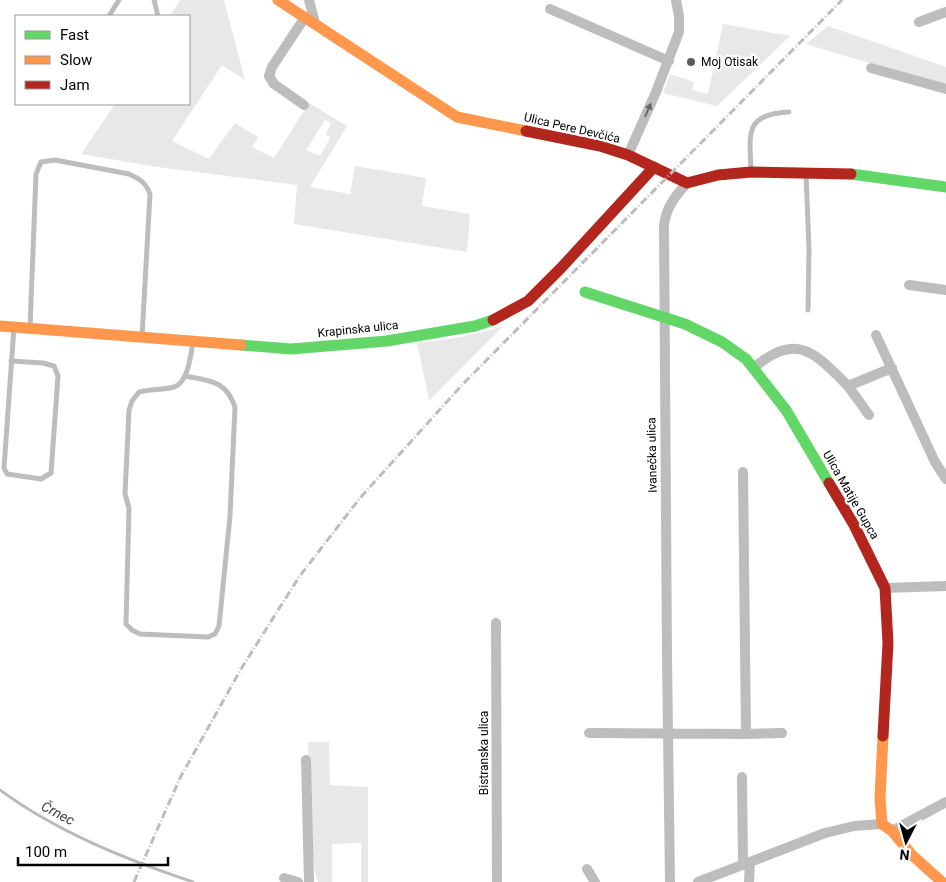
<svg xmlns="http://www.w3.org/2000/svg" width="946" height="882" font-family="Roboto,sans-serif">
<rect width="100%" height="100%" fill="#fff"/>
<path fill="#e8e8e8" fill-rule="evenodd" d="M180,0h44l21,80 -23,-15 -50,76 37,18 26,-36 23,14 -6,10 22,11 35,-55 38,23 -37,61 40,7 5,-28 71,12 -4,28 48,8 -3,38 -173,-28 3,-39 -147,-19 -69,-12 34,-50h74v-88h-19zM325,120l6,3 -5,11 4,4 -10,18 -14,-6z
M723,24l67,12 -73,70 -54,-13 7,-19 24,8 -2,8 16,4z
M828,26l118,41v19l-140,-42z
M503,326l-74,75 -12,-59c30,-1 58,-7 86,-16z
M308,742h21l1,43 38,2v95h-7v-39l-29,1v38h-14l-5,-16z"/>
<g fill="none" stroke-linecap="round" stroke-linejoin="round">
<path stroke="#bababa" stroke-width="3" d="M0,790c57,42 125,69 193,92"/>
<path stroke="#bdbdbd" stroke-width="5" d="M154,0l4,16
M109,16l10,-16
M751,171c-1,-36 -8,-57 38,-59
M806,174l3,74 -1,62
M30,328l6,-154 5,-12 14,-2 74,14c11,5 17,9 21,20l-8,143
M11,361l32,2 11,3 4,10 -7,97 -10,6 -34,-5 -3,-6 10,-141
M185,376c24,5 41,4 50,31l-5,109 -11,110 -4,8 -7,3 -68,-3 -8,-4 -6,-6 3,-116 -4,-14 4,-84 3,-9 7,-9c12,-3 24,-2 35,-5 14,-4 17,-33 19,-45"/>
<path stroke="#bdbdbd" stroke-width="10" d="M309,0l6,23
M550,9l119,52
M919,22l27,-10
M871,68l75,21
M304,105l-30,-21 -5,-8 3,-9 33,-50
M628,155l28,-63 23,-60v-16l-3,-16
M909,285l37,5
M876,335l59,127 11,17
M754,368c42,-38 62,-14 94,18l44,-18
M848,386l21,29
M885,588l61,-2
M496,623l1,259
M589,733l157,1 -3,-262
M746,734l36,-1
M306,760l3,122
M742,777l1,87
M892,831l54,-29
M587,869l8,13
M284,878l14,4
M670,882l-3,-225 -3,-432c2,-17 11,-29 23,-42
M698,882l127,-49 29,-7 28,-2
M749,882l1,-20"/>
<path stroke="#63d668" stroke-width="11" d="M851,174l95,13
M585,292l100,32 37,18 24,17 40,51 43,73
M241,345l50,4 96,-8 88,-15 18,-6"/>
<path stroke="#ff974d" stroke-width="11" d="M278,0l179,117 69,14
M0,326l241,19
M883,736l-3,62 2,26 10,7 20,24 30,27"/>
<path stroke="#b3261e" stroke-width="11" d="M526,131l74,15 28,9 59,28 31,-8 33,-3 100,2
M493,320l35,-19 33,-33 93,-101
M829,483l25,42 31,63 3,55 -5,93"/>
<path stroke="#bdbdbd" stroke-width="3" stroke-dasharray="8 2.5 1 2.5" stroke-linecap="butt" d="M134,882l46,-104 61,-109 58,-92 61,-79 102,-113 380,-385"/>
</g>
<defs><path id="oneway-solid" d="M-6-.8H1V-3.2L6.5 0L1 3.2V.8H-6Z" transform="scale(1.25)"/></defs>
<use fill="#686868" href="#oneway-solid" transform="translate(648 110) rotate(-66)"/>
<circle fill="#595959" stroke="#fff" stroke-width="2" cx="691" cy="62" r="5"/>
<g text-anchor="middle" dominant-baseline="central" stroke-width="4.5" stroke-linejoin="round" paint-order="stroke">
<g font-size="12" fill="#000" stroke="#fff" text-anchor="start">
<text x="701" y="62">Moj Otisak</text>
</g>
<g font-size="12" fill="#000" stroke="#fff">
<text transform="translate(572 128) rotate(13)">Ulica Pere Devčića</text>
<text transform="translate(358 329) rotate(-6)">Krapinska ulica</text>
<text transform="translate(652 455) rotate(-91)">Ivanečka ulica</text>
<text transform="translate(851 495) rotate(60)">Ulica Matije Gupca</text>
<text transform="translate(484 753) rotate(-90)">Bistranska ulica</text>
</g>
<g font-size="14" font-style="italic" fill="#3e3e3e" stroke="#fff">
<text transform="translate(58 813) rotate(28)">Črnec</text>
</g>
</g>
<rect x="15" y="15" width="175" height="90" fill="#ffffff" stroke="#999999"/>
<rect x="25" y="31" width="25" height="8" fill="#63d668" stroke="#999999"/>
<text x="60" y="40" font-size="15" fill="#000000">Fast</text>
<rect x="25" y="56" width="25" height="8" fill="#ff974d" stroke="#999999"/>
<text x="60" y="65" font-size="15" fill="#000000">Slow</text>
<rect x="25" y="81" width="25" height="8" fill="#b3261e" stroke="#999999"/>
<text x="60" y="90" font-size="15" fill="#000000">Jam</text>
<g transform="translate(906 842) rotate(186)" stroke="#ffffff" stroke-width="4" paint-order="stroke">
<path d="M0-4L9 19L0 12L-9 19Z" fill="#000000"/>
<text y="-8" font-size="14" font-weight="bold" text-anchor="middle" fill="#000000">N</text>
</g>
<path d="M18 857v8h150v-8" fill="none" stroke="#000000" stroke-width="2.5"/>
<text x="25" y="857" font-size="15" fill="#000000" stroke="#ffffff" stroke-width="4" paint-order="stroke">100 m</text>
</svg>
